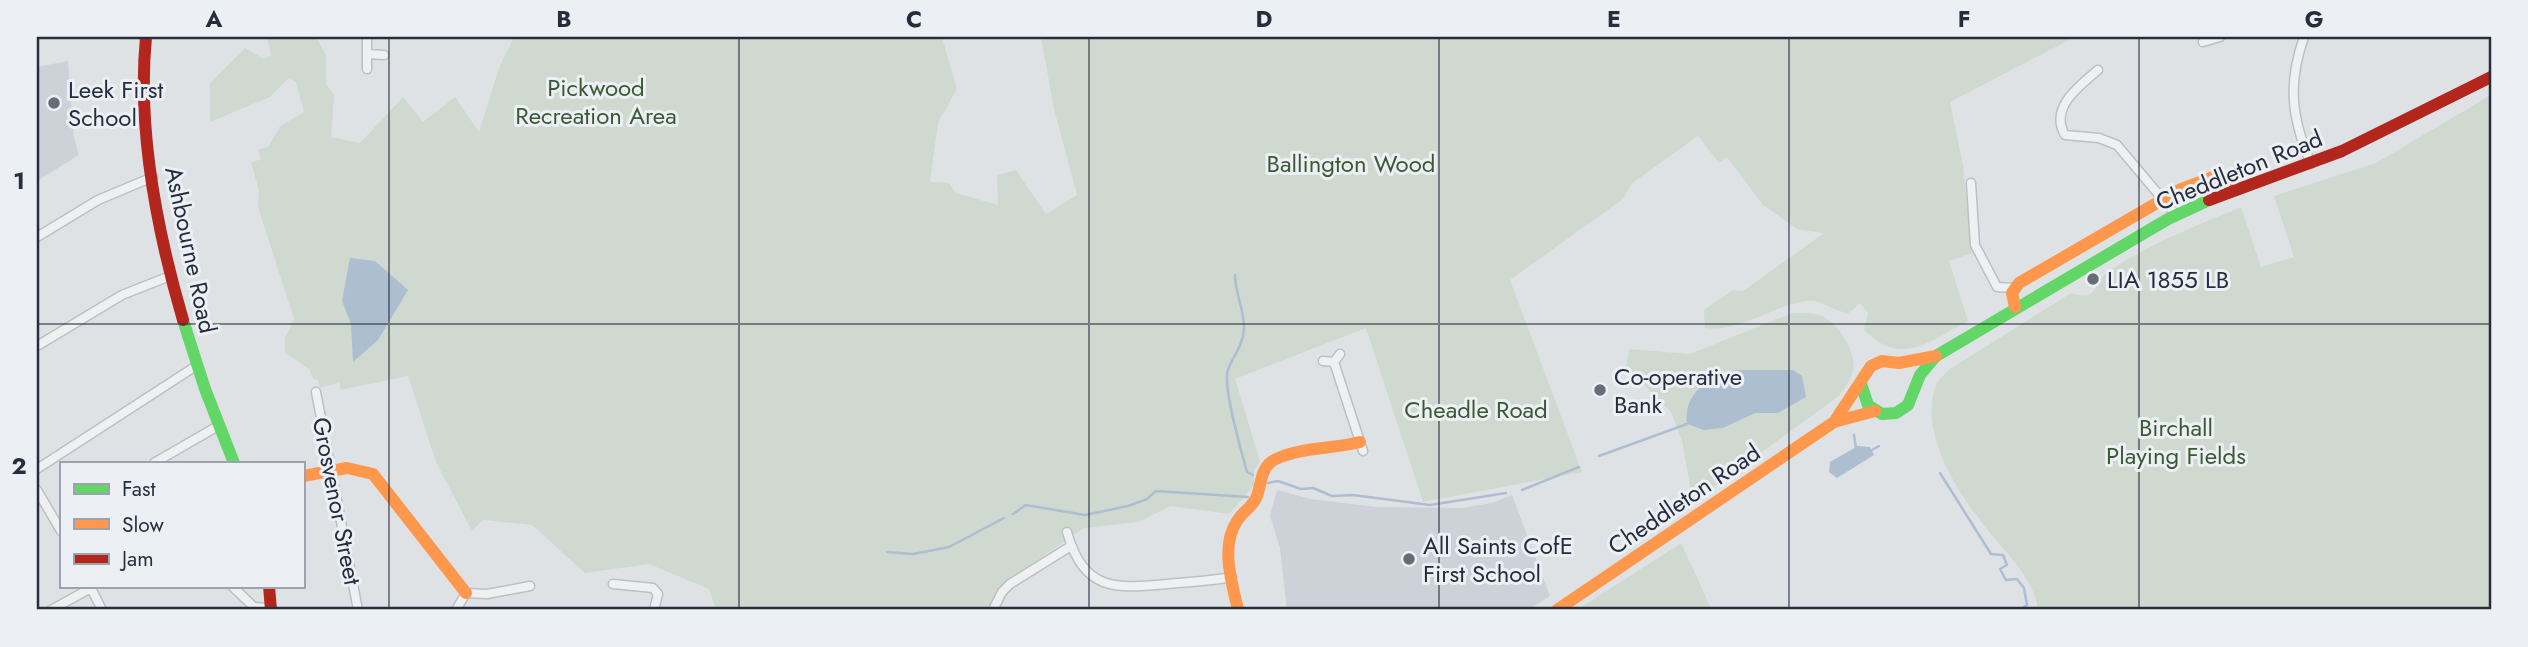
<svg xmlns="http://www.w3.org/2000/svg" width="2528" height="647" font-family="Jost,sans-serif">
<rect width="100%" height="100%" fill="#dfe2e5"/>
<path fill="#cdd1d8" d="M68,61l6,77 5,17 -42,26v-114z
M1277,490l34,9 65,8 85,1 31,-5 20,-8 38,101 -22,14h-241l-7,-62 -10,-32z"/>
<path fill="#cfd9d0" d="M267,37h49l10,18v29l8,11 -3,42 29,6 43,-46 20,25 32,-25 24,35 21,-67 14,-28h428l15,52 -19,34 -8,59 19,1 7,10 42,12 -1,-30 19,-5 30,44 31,-19 -23,-86 -13,-72h1034l-125,65 13,63 9,88 -23,8 19,60c-38,20 -67,47 -104,9l4,-17 -8,-10 -11,10c-16,-1 -27,-14 -42,-12 -34,4 -68,32 -102,27l-1,-18 29,-20 10,1 81,-58 -27,-4 -34,-24 -36,-48 -8,6 -21,-27 -67,48 -8,15 -113,81 72,192 -159,30 -57,-174 -131,51 25,82 -6,9v15l-25,29 -58,-8 -33,16 -54,6 -77,53 -10,9 -9,20h-272l-7,-21 -60,-25 -64,9 -53,-48 -49,-5 -11,11 -36,-69 -28,-86 -68,14v-8l-20,6 -2,-9 -4,1 -5,-11 -24,-16v-15l9,-19 -36,-112 1,-17 -8,-27 10,-4 -3,-9 11,-4 11,-20 24,-14 -8,-30 -7,-4 -19,19 -60,25v-39l35,-35 19,11 7,-4z
M2491,95v515h-453c-4,-32 -32,-57 -51,-81 -29,-36 -69,-96 -51,-144 3,-6 10,-12 14,-16l121,-76c28,10 22,-11 37,-21 40,-28 88,-46 133,-65l20,60 33,-10 -20,-61 102,-33z
M1792,313c11,0 24,-1 34,5 15,9 31,36 27,53 -2,10 -9,17 -14,25l-146,106 -11,-61 -11,-29 -45,-45 3,-18 61,5z
M1681,543l31,67h-135z"/>
<path fill="#adbed1" d="M350,258l25,3 33,29 -30,50 -25,22 -2,-38 -9,-23z
M1736,370h57l9,6 4,21 -28,16h-23l-32,15 -19,2 -17,-6c-4,-31 21,-46 49,-54z
M1858,446l12,1 4,8 -37,23 -8,-6 1,-10z"/>
<g fill="none" stroke-linecap="round" stroke-linejoin="round">
<path stroke="#adbed1" stroke-width="2.5" d="M1235,275c0,18 10,37 9,54 -1,17 -11,27 -16,41 -6,16 14,83 19,102l6,3
M1854,435l2,13
M1870,451l9,-5
M1599,456l88,-32
M1940,473l51,81 12,1 4,10 -7,4 6,11 11,-1 7,9 3,17 -7,5
M1268,483l10,-2 23,8 12,-1 19,8 21,-1 77,10 76,-12
M1522,490l57,-23
M1013,514l13,-9 59,10 43,-9 19,-7 9,-8 92,6
M887,552l26,2 36,-7 55,-29
M2009,610h6"/>
<defs>
<path id="street" d="M2304,37c-17,48 -12,82 7,127
M2203,42l17,-5
M368,54l16,1
M367,69v-32
M2098,70c-19,16 -49,38 -33,65l34,3 18,7 59,70
M1971,183l4,62 22,42 18,1
M37,237l61,-37 55,-23
M37,346l85,-51 48,-19
M1323,361l11,1 6,-8
M1334,362l29,89
M316,392l42,218
M154,463l64,-37
M37,469l159,-103
M37,490l24,41
M1067,532c17,59 47,57 100,52 21,-2 44,-3 65,-7
M613,584l40,4 5,6 -4,16
M90,586l12,24
M232,586l22,21 17,1
M51,610l40,-22
M456,610l10,-17 21,1 43,-8
M993,610l9,-18 8,-8 61,-38"/>
</defs>
<use href="#street" stroke="#bdc0c3" stroke-width="11"/>
<use href="#street" stroke="#eef0f1" stroke-width="8"/>
<path stroke="#63d668" stroke-width="12" d="M183,320l22,69 29,74
M1861,384l7,21 14,9 14,-1 12,-8 12,-30 16,-19 232,-137 41,-19"/>
<path stroke="#ff974d" stroke-width="12" d="M2015,307l-3,-14 7,-10 162,-94 37,-14 18,15
M1834,422l41,-11
M303,476l44,-8 26,6 93,119
M1238,610c-6,-27 -18,-64 -1,-89 6,-10 16,-14 20,-25 5,-14 3,-29 19,-37 25,-12 57,-10 84,-17
M1557,610l277,-188 37,-56 11,-5 17,2 37,-7"/>
<path stroke="#b3261e" stroke-width="12" d="M146,37c-9,92 11,194 37,283
M2209,200l133,-49 149,-74
M269,586l2,24"/>
</g>
<path fill="none" stroke="#262e3e" stroke-width="2" stroke-opacity="0.55" d="M389,37v573M739,37v573M1089,37v573M1439,37v573M1789,37v573M2139,37v573M37,324h2454"/>
<g fill="#676d78" stroke="#ecf0f5" stroke-width="2.5">
<circle cx="54" cy="103" r="7"/>
<circle cx="2093" cy="279" r="7"/>
<circle cx="1600" cy="390" r="7"/>
<circle cx="1409" cy="559" r="7"/>
</g>
<g text-anchor="middle" dominant-baseline="central" stroke-width="6" stroke-linejoin="round" paint-order="stroke">
<g font-size="24" fill="#3a5a33" stroke="#ecf0f5">
<text x="596" y="87">Pickwood<tspan x="596" dy="28">Recreation Area</tspan></text>
<text x="1351" y="163">Ballington Wood</text>
<text x="1476" y="409">Cheadle Road</text>
<text x="2176" y="427">Birchall<tspan x="2176" dy="28">Playing Fields</tspan></text>
</g>
<g font-size="24" fill="#262e3e" stroke="#ecf0f5" text-anchor="start">
<text x="68" y="89">Leek First<tspan x="68" dy="28">School</tspan></text>
<text x="2107" y="279">LIA 1855 LB</text>
<text x="1614" y="376">Co-operative<tspan x="1614" dy="28">Bank</tspan></text>
<text x="1423" y="545">All Saints CofE<tspan x="1423" dy="28">First School</tspan></text>
</g>
<g font-size="24" fill="#262e3e" stroke="#ecf0f5">
<text transform="translate(2239 170) rotate(-22)">Cheddleton Road</text>
<text transform="translate(191 250) rotate(78)">Ashbourne Road</text>
<text transform="translate(1684 499) rotate(-34)">Cheddleton Road</text>
<text transform="translate(337 501) rotate(79)">Grosvenor Street</text>
</g>
</g>
<rect width="2528" height="647" fill="none" stroke="#ecf0f5" stroke-width="77"/>
<rect x="60" y="462" width="245" height="126" fill="#ecf0f5" stroke="#9da2ac" stroke-width="2"/>
<rect x="74" y="484" width="35" height="10" fill="#63d668" stroke="#9da2ac" stroke-width="2"/>
<text x="122" y="496" font-size="21" fill="#262e3e">Fast</text>
<rect x="74" y="519" width="35" height="10" fill="#ff974d" stroke="#9da2ac" stroke-width="2"/>
<text x="122" y="532" font-size="21" fill="#262e3e">Slow</text>
<rect x="74" y="554" width="35" height="10" fill="#b3261e" stroke="#9da2ac" stroke-width="2"/>
<text x="122" y="566" font-size="21" fill="#262e3e">Jam</text>
<rect x="38" y="38" width="2452" height="570" fill="none" stroke="#262e3e" stroke-width="2.5"/>
<g font-size="23" text-anchor="middle" font-weight="bold" fill="#262e3e">
<text x="214" y="27">A</text>
<text x="564" y="27">B</text>
<text x="914" y="27">C</text>
<text x="1264" y="27">D</text>
<text x="1614" y="27">E</text>
<text x="1964" y="27">F</text>
<text x="2314" y="27">G</text>
<text x="19" y="189">1</text>
<text x="19" y="474">2</text>
</g>
</svg>
